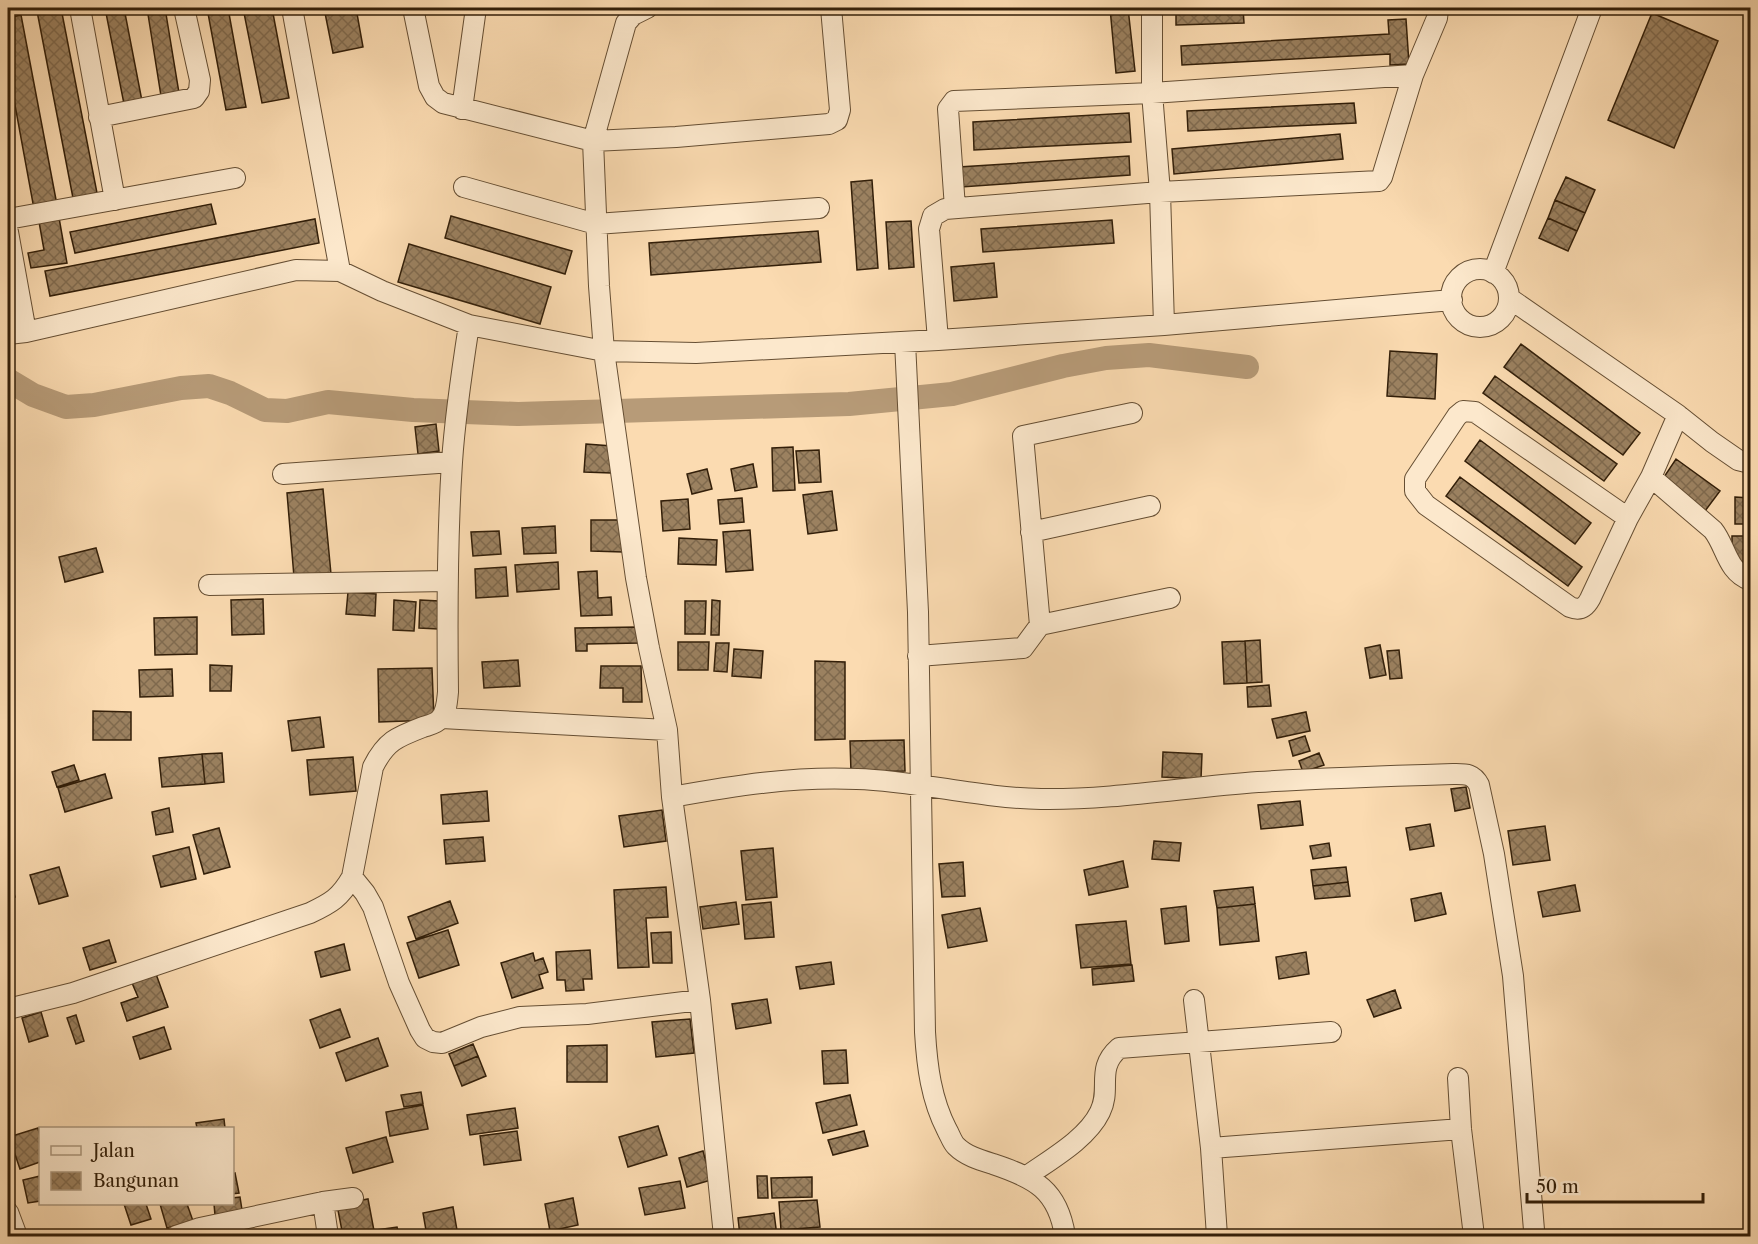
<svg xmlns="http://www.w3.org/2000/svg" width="1758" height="1244" font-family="'Libre Caslon Text',serif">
<defs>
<pattern id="building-cross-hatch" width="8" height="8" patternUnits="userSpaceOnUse" patternTransform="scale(1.5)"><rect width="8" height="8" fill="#9b8160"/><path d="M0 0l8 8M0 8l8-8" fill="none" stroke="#7f694d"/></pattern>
</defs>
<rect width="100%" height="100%" fill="#fbdbb1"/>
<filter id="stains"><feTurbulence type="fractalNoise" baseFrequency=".00333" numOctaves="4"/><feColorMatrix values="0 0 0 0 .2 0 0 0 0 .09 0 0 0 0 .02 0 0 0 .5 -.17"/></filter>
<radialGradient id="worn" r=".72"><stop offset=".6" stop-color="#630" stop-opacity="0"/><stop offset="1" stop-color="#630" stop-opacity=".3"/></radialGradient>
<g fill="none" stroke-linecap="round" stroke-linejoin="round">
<path stroke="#b79b78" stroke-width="24" d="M8,380l25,15 33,12 28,-2 87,-17 28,-2 21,7 35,17 22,1 41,-9 85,8 105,4 331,-10 103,-10 111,-28 43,-8 43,-3 98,12"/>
</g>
<path fill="url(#building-cross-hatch)" stroke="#331f09" stroke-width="1.5" d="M53,8h8l36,185 -24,5 -36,-187z
M105,8h19l18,93 -18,3z
M147,8h18l14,85 -18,3z
M207,8h21l18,99 -20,3z
M243,8h29l17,90 -27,5z
M324,8h32l7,39 -30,6z
M1110,8h18l7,63 -19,2z
M1176,8h67l1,15 -68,2z
M1652,13l66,28 -44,107 -66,-28z
M21,15l36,190 -23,4 -26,-142v-49z
M1406,19l3,45 -19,1v-11l-208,11 -1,-19 208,-12 -1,-14z
M1354,103l2,20 -168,8 -1,-20z
M1129,113l2,29 -157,8 -1,-28z
M1340,134l3,25 -169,15 -2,-25z
M1129,156l1,19 -169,12 -2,-20z
M1566,177l29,13 -10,23 -30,-13z
M872,180l6,88 -21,2 -6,-88z
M1555,200l30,13 -8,18 -29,-13z
M211,204l5,20 -141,29 -5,-21z
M58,212l9,51 -36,5 -3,-15 16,-3 -6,-34z
M451,216l121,35 -7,23 -120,-36z
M1548,218l29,13 -9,20 -29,-13z
M315,219l4,24 -269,53 -5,-25z
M1112,220l2,23 -131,9 -2,-23z
M911,221l3,46 -25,2 -3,-47z
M818,231l3,31 -170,13 -2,-32z
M409,244l142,43 -11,37 -142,-42z
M994,263l3,34 -43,4 -3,-34z
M1521,344l119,89 -17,22 -119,-88z
M1390,351l47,3 -2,45 -48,-3z
M1495,376l122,88 -13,17 -121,-88z
M436,424l3,27 -21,3 -3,-27z
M1480,440l111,83 -16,21 -110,-83z
M586,444l26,2 -1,27 -27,-1z
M793,447l2,43 -22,1 -1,-43z
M819,450l2,32 -22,1 -3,-32z
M1676,459l44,32 -15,20 -43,-31z
M753,464l4,23 -22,4 -4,-22z
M707,469l5,20 -20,5 -5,-20z
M1460,477l122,90 -14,19 -122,-90z
M323,489l8,85 -37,3 -7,-84z
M832,491l5,39 -29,4 -5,-39z
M1735,497l15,1v26h-15z
M742,498l2,24 -24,2 -2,-24z
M688,499l2,30 -27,2 -2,-30z
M591,520h32v32l-32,-1z
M555,526l1,27 -32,1 -2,-26z
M750,530l3,40 -27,2 -3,-40z
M499,531l2,23 -28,2 -2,-24z
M1732,536h18v26h-18z
M679,538l38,2 -1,25 -38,-1z
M96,548l7,24 -38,10 -6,-25z
M558,562l1,27 -42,3 -2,-27z
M506,567l2,29 -32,2 -1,-29z
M597,571l1,27 13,-1 1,18 -31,1 -3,-44z
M348,592l28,2 -1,22 -29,-2z
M263,599l1,35 -32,1 -1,-35z
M394,600l22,2 -2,29 -21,-1z
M420,600l19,1 -1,28 -19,-1z
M712,600l8,1 -1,34h-8z
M685,601h21l-1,33h-20z
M197,617v37l-42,1 -1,-37z
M638,627l1,16 -52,1v7h-11l-1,-23z
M1260,640l2,42 -15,1 -2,-42z
M1245,641l2,42 -23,1 -2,-42z
M678,642h31l-1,28h-30z
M716,643h13l-2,29 -13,-1z
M1380,645l6,30 -16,3 -5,-30z
M734,649l29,2 -2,27 -29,-2z
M1399,650l3,28 -12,1 -3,-28z
M518,660l2,26 -36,2 -2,-26z
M815,661l30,1v77l-30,1z
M210,665l22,1 -1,25h-21z
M601,666h40l1,36h-19v-14h-23z
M432,668l2,52 -55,2 -1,-53z
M172,669l1,27 -33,1 -1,-27z
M1269,685l2,21 -23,1 -1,-20z
M93,711l38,1v28h-38z
M1306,712l4,19 -33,7 -5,-19z
M320,717l4,30 -32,4 -4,-30z
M1305,736l5,15 -17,5 -4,-15z
M904,740l1,31 -54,1 -1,-31z
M1163,752l39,2 -1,25 -39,-2z
M222,753l2,29 -19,2 -3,-30z
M1319,753l5,12 -21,7 -4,-11z
M202,754l3,30 -43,3 -3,-29z
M353,757l3,34 -46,4 -3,-35z
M74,765l5,15 -22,7 -5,-15z
M105,774l7,24 -47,14 -7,-24z
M1466,787l4,21 -15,3 -4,-22z
M487,791l2,30 -46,3 -2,-29z
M1300,801l3,24 -42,4 -3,-24z
M169,808l4,24 -17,3 -4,-23z
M662,810l4,31 -42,6 -5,-31z
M1430,824l4,22 -24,4 -4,-22z
M1545,826l5,34 -37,5 -5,-34z
M219,828l11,39 -26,7 -11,-39z
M483,837l2,24 -39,3 -2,-24z
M1154,841l27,2 -2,18 -27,-2z
M1329,843l2,13 -18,3 -3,-13z
M189,847l7,32 -35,8 -8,-31z
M773,848l4,49 -31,3 -5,-49z
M1123,861l5,26 -39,8 -5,-25z
M963,862l2,34 -23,1 -3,-33z
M59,867l9,29 -29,8 -9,-29z
M1346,867l2,15 -35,4 -2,-16z
M8,875h1l6,22 -7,2z
M1348,882l2,14 -35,3 -2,-13z
M1575,885l5,26 -37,6 -5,-25z
M666,887l2,30 -22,1 3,49 -31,1 -4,-78z
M1253,887l2,17 -38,4 -3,-17z
M1441,893l5,21 -31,7 -4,-22z
M450,901l8,22 -42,16 -8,-22z
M736,902l3,22 -36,5 -3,-22z
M771,902l3,35 -29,2 -3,-34z
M1255,904l4,37 -39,4 -3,-37z
M1186,906l3,35 -24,3 -4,-35z
M980,908l7,33 -39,7 -6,-33z
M1126,921l5,43 -50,4 -5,-43z
M448,930l11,35 -40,13 -12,-35z
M671,932l1,31h-19l-2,-30z
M109,940l7,22 -26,8 -7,-22z
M344,944l6,26 -29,7 -6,-25z
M590,950l2,29h-9l1,11 -18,1 -1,-11h-8l-1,-28z
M1306,952l3,22 -30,5 -3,-22z
M533,953l2,8 8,-3 5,14 -9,3 4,13 -31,10 -11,-35z
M831,962l3,22 -34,5 -4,-22z
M1132,965l2,16 -41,4 -1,-16z
M156,974l12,33 -41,14 -6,-18 17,-6 -6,-14z
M1395,990l6,18 -27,9 -7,-17z
M767,999l4,24 -35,6 -4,-25z
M340,1009l10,28 -30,11 -10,-28z
M41,1012l7,24 -19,6 -7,-24z
M76,1015l8,26 -8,3 -9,-26z
M690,1019l4,34 -38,4 -4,-35z
M164,1027l7,22 -31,10 -7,-22z
M378,1038l10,28 -42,15 -10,-28z
M473,1044l5,12 -24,10 -5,-12z
M607,1045v37h-40v-36z
M846,1050l2,33 -24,1 -2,-33z
M478,1056l8,20 -24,10 -8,-20z
M421,1092l2,12 -19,3 -3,-12z
M850,1095l7,30 -34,8 -7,-30z
M423,1105l5,24 -38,7 -4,-24z
M515,1108l3,20 -48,7 -3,-20z
M224,1119l1,9h-28l-1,-5z
M658,1126l9,29 -39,12 -9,-30z
M38,1128l2,9v25l-20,7 -11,-32z
M517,1131l4,29 -37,5 -4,-29z
M864,1131l4,15 -35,9 -5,-15z
M386,1137l7,25 -40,11 -7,-25z
M703,1151l8,29 -24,7 -8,-29z
M235,1173l4,20 -7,1v-20z
M40,1176v25l-12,2 -5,-23z
M757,1176h10l1,22h-10z
M812,1177v20l-40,1 -1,-20z
M680,1181l5,27 -40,7 -6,-27z
M240,1197l2,13 -27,5 -1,-11h18v-6z
M573,1198l5,27 -28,6 -5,-27z
M368,1199l7,37h-32l-6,-31z
M817,1200l3,27 -39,3 -2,-28z
M124,1204h22l5,15 -20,6z
M160,1204h27l6,17 -26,7z
M453,1207l5,29h-31l-4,-23z
M774,1213l3,23h-37l-2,-18z
M241,1223l3,13h-32l-1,-7z
M397,1227l2,9h-21l-1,-6z"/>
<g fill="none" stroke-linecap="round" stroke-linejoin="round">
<defs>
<path id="street" d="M80,8l35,192
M292,8l48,263
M413,8l16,78 6,11 8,6 150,38 83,-4 153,-13 8,-4 3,-10 -9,-102
M647,8l-14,7 -7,8 -33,118 6,145 5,65 32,227 13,70 18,82 5,67 28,203 24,236
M1152,8v85l8,99 4,133
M462,109l14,-101
M99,117l95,-19 5,-7 1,-11 -16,-72
M464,187l132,37 223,-16
M955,208l-7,-99 6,-8 198,-8 261,-18
M8,219l227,-41
M8,232l18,100
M1451 298a29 29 0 1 1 58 0a29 29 0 1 1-58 0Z
M1493,273l99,-265
M1509,298l169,117 34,27 26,18 12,3
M8,334l18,-2 270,-62 44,1 42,20 87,34 135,26 92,2 242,-13 226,-15 288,-25
M938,340l-9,-111 4,-13 12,-7 215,-17 219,-11 3,-4 31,-102 24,-57 1,-8 -2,-2
M905,342l13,270 7,420c2,34 6,67 22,98 3,5 5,12 9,16 10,10 24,14 37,18 42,14 65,26 72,72
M283,474l169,-12
M1651,477l62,53c13,16 14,42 37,50
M1628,518l-153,-106 -12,-1 -6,5 -42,63v12l11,14 144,102c10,4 15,1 20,-8l38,-81 23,-41 27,-62
M1031,532l119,-26
M209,585l238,-4
M1040,625l-17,-189 109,-23
M918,656l105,-8 17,-23 130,-27
M442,718l225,12
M672,797c61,-11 122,-21 185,-18 62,2 122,19 184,20 73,1 145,-12 217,-17 65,-4 130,-6 195,-8 12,0 20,-1 26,11l15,69 19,122 21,254
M352,877l13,16 8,14 26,76 21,47 5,8 8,4 9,1 39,-16 39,-10 67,-3 113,-14
M1194,1000l17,148 6,88
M8,1009l65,-16 237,-80c21,-10 30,-15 42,-36l21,-110c13,-26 24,-30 50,-40 6,-2 13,-3 17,-8 7,-7 7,-18 8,-27 -1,-77 -1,-154 4,-230 3,-46 10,-92 17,-137
M1458,1078l3,51 13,107
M1211,1148l250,-19
M1027,1176c24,-17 60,-37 73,-64 12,-24 -5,-43 19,-64l212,-16
M323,1202l5,34
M8,1212l9,24
M176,1236l24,-8 123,-26 30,-4"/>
</defs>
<use href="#street" stroke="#654e33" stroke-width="22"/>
<use href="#street" stroke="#fce8cc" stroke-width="20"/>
</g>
<rect width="1758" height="1244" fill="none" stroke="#fbdbb1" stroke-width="30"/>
<rect x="9" y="9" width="1740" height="1226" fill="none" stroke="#331f09" stroke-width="3"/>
<rect x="15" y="15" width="1728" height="1214" fill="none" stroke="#331f09" stroke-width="1.5"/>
<rect x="39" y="1127" width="195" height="78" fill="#fce8cc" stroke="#ac987e" stroke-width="1.5"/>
<rect x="51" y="1146" width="30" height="9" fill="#fce8cc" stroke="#ac987e" stroke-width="1.5"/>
<text x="93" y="1157" font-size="18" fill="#331f09">Jalan</text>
<rect x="51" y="1172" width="30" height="18" fill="url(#building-cross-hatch)" stroke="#ac987e" stroke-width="1.5"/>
<text x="93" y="1187" font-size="18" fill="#331f09">Bangunan</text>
<path d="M1527 1193v9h176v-9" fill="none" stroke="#331f09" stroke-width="3"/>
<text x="1536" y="1193" font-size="18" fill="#331f09" stroke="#fce8cc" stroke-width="4.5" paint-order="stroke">50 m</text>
<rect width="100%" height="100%" filter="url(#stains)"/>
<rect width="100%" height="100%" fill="url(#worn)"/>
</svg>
